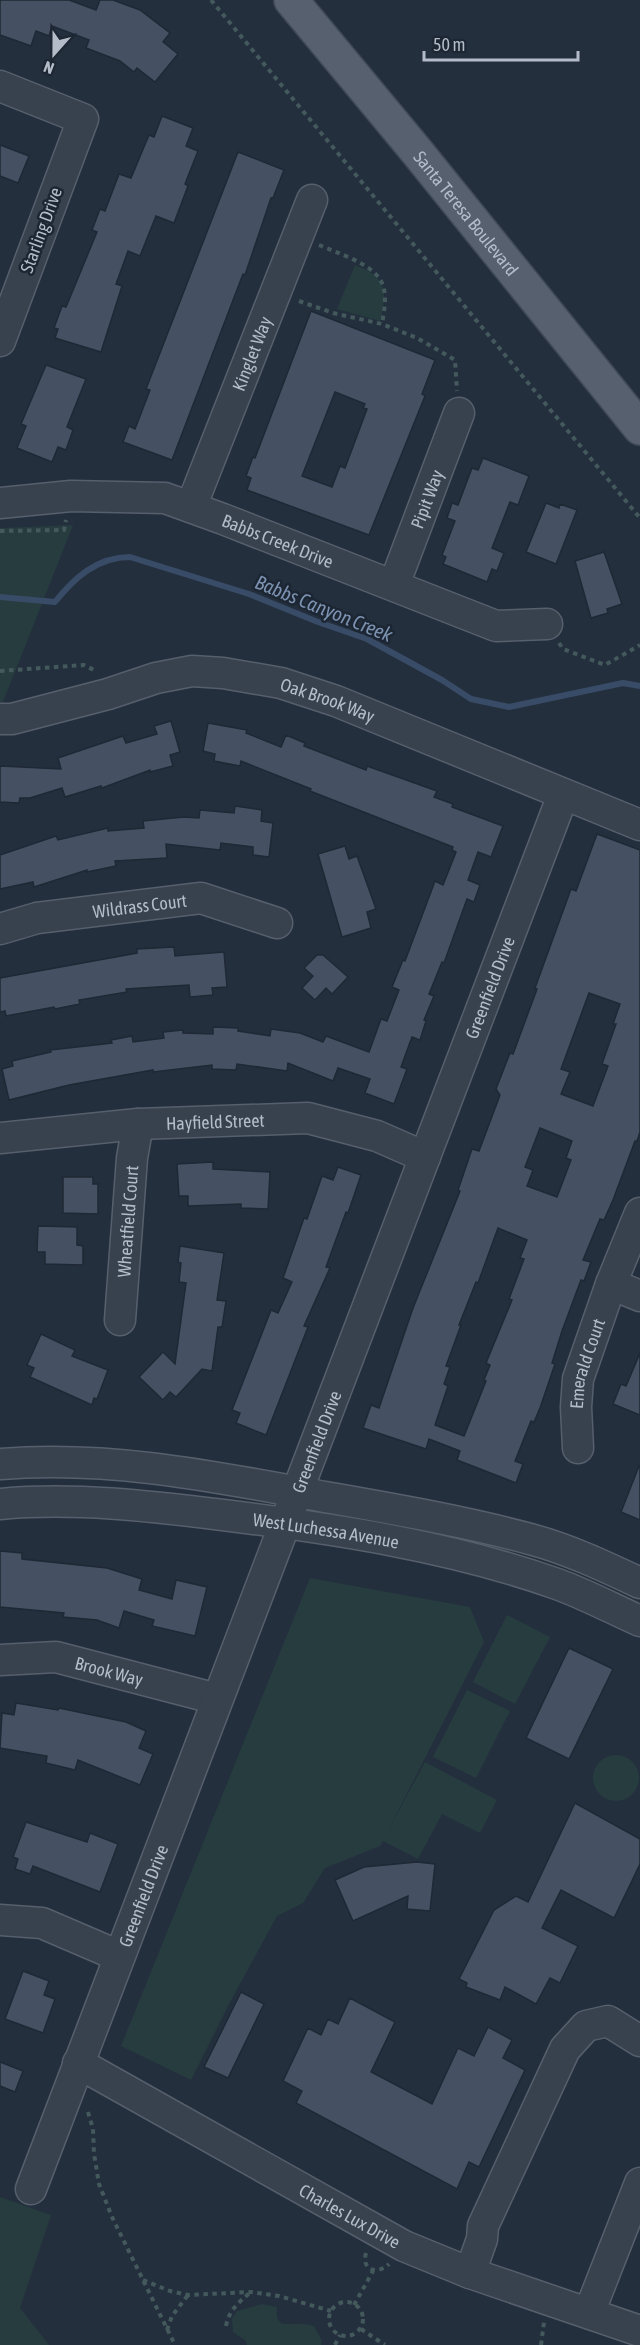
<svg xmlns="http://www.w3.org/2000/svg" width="640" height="2345" font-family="'Asap Condensed',sans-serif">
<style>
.green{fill:#263c3f}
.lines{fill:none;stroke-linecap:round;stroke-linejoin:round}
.stream{stroke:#394c67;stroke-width:6}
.building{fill:#455162;stroke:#1f2835;stroke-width:1.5;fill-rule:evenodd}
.minor-casing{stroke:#565f6c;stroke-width:33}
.major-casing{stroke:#414a57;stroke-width:36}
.path{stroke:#44595c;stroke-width:4;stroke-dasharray:4.5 4.5;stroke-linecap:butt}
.minor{stroke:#38414e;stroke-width:30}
.major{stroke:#56606e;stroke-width:33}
.labels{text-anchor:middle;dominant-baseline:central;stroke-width:5;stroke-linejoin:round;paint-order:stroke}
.street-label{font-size:18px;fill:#b4bcc9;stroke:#1d2633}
.water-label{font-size:20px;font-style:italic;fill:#7c92b1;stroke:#1d2633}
</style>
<rect width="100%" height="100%" fill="#242f3e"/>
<g class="green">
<path d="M355,265c31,12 33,26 25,56l-43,-12z"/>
<path d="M73,525l-70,177h-3v-174z"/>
<path d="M310,1578l160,29 14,35 -96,189 37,-69 72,38 -17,33 -38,-19 -24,45 -35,-18 -3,5 -55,22 -22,35 -26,13 -48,88 -38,76 -70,-34z"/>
<path d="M507,1615l43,22 -35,67 -42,-22z"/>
<path d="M467,1690l43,21 -34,67 -43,-21z"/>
<circle cx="616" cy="1778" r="23"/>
<path d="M0,2197l51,18 -31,93 29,37h-49z"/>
<path d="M262,2304l15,3c-2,20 7,17 21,17 5,-1 11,1 16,2l8,15 -1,4h-74l-2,-5 -12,-8 -1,-13 5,-8z"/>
</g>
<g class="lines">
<path class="stream" d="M0,597l55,5c19,-24 42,-45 75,-45l119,37 69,28 49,17 75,41 29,19 38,8 114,-24 17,3"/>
</g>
<g class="building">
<path d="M0,0h69l27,10 4,-10h13l27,10 30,23 -7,9 15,12 -23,28 -18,-14 -3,4 -14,-11 -34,-13 3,-8 -37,-14 -3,10 -13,-5 -5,15 -31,-11z"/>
<path d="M162,116l31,12 -7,18 12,5 -13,33 3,2 -14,37 -18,-7 -16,40 -12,-5 -12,33 6,2 -21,66 -46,-14 3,-9 -4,-1 8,-22 4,1 31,-75 -5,-2 8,-21 5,2 14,-37 12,4 18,-43 5,2z"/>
<path d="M0,145l29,11 -11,27 -18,-7z"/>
<path d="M238,152l46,18 -11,28h-2l-26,77 -2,-1 -71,186 -49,-18 6,-16 6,3 15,-39 -4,-1z"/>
<path d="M311,311l124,49 -13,34 3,2 -56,139 -122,-45 4,-12 -5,-2 7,-19 2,1zM335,392l30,12 -2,4 4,1 -22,59 -5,-2 -8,21 -30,-11z"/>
<path d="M46,365l40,14 -19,48 6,3 -7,20 -8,-3 -6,15 -35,-14 9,-22 -5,-2z"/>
<path d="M483,458l46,18 -11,29 -8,-3 -18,46 12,5 -7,18 -5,-2 -5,13 -44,-18 3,-7 -4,-2 13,-34 -8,-3 5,-15 6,2 14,-37 6,2z"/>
<path d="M546,503l13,5 1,-4 17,6 -21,54 -30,-12z"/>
<path d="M604,552l18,52 -15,5 1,4 -17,5 -16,-57z"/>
<path d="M171,721l9,31 -10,3 3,11 -23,6v-2l-48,18 -1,-2 -36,11 -3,-9 -32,10h-10l-1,5 -19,-1v-36l61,3 -3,-11 65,-22 3,7 31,-9 -3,-8z"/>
<path d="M208,723l39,7 -1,3 35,14 5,-12 19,8 -1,3 62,24 1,-4 70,25 -3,6 19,7 -1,3 51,19 -12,31 -13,-5 -10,28 12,5 -6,17 -7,-3 -23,64 -2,-1 -13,32 5,2 -10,24 2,1 -6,19 -8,-3 -11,30 6,2 -13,35 -29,-11 5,-14 -32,-11 -5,13 -45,-18 -1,8 -50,-7 -1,6 -24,-1v-4l-59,7v-2l-84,15 -60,15 -7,-31 11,-3 -1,-5 39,-9 -1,-2 62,-7 -1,-3 21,-4 1,6 31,-4 -1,-6 20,-2v3l30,1v-7l25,1v3l32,5 1,-7 29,4 23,9 3,-6 43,16 12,-33 6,2 12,-31 -7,-3 11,-27 2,1 30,-80 8,4 13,-33 -4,-2 1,-3 -143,-56 1,-2 -70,-28 -1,5 -26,-5 1,-7 -12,-3z"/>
<path d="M235,806l27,4 -1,11 12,2 -4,34 -16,-2v-8l-32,-4 -1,7 -54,-6 1,14 -52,3 1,5 -29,6v-2l-53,17 -1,-5 -33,7v-34l56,-19 2,4 50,-12v3l36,-3 -1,-7 41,-4 15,1 1,-8 34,3z"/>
<path d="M597,834l43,16v282l-3,9h-2l-22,59 -9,20 -4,-1 -17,41 8,2 -7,19 -3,-1 -19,51 -10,32 3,1 -15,44 -6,14 -3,-1 -16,40 8,3 -7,19 -59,-23 3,-9 -31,-12 -3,10 -63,-21 8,-23 8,3 34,-100 47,-117 -2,-1 14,-41 7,2 21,-56 -4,-6 14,-36 3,1 24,-65 -2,-1 36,-99 5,2zM589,993l31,11 -7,20h3l-14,40 6,2 -15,40 -32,-12 9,-22 -9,-3zM540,1128l32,13 -6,17 5,2 -14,37 -30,-11 6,-16 -8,-3zM498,1228l29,12 -7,18 4,1 -15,40 3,1 -26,63 4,2 -6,15 2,1 -22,55 -29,-11 13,-39 -4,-2 6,-17 -4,-1 15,-41h-2l17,-43 2,1z"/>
<path d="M345,846l4,13 8,-3 19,53 -9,3 4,16 -29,9 -24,-83z"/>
<path d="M174,947l1,9 49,-4 3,35 -15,1 1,7 -23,2 -1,-12 -63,4 1,3 -48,8 1,4 -25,5 -1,-2 -48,9 -1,-5 -5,1v-34l137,-25v-4z"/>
<path d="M317,955h6l25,22 -16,17 -6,-6 -11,12 -13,-12 11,-12 -9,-8z"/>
<path d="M213,1162v7l57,3 -2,37 -27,-1v-4l-53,2v-10h-9l-2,-32z"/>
<path d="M338,1167l23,8 -13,38 -2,-1 -20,55 4,1 -26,58 4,1 -42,108 -30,-12 4,-10 -8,-3 39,-100 7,3 14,-31 -9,-4 21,-60 3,1 15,-43 11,4z"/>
<path d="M63,1177h30v7h5v30l-35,-1z"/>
<path d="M38,1226l39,1v18l6,1v19l-38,-1v-12h-8z"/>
<path d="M180,1246l44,7 -7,47 9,1 -4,26h-4l-6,44 -10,-2 -26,28 -6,-5 -7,8 -24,-23 24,-25 12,12 11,-81 -7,-1 2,-19 -3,-1z"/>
<path d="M41,1334l34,16 -3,6 36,14 -11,29 -3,-1 -2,7 -62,-28 4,-9 -7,-3z"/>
<path d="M640,1353v62l-27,-11 8,-20 5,2z"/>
<path d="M639,1466h1v54l-19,-8z"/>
<path d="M0,1551l22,2v6l85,9 35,11 -3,11 33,9 4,-19 31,7 -12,49 -43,-10 2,-6 -30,-9 -5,17 -22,-8 -34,-3 1,-4 -64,-6z"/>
<path d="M569,1648l44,21 -44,90 -43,-21z"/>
<path d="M16,1703l42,7 1,-2 67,14 20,9 -7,17 14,6 -13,31 -62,-25 -3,10 -29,-7 1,-7 -47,-8 2,-35 12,2z"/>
<path d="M575,1803l65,36v25l-26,54 -53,-28 -19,38 36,18 -18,37 -10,-5 -14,26 -31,-17 -5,13 -34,-13 1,-4 -8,-4 35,-69 22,-14 12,6z"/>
<path d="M26,1822l61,20 3,-9 28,11 -18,48 -67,-26 -3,8 -15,-5 3,-10 -5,-2z"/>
<path d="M417,1862l18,2 -5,47 -23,-2 1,-13 -55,25 -18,-41 29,-13z"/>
<path d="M23,1971l26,10 -5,14 11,4 -12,34 -38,-14z"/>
<path d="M241,1992l23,12 -36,74 -24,-11z"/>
<path d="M350,1998l45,24 -24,50 61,32 26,-56 16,8 14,-29 24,13 -9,18 22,12 -46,97 -10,-5 -12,27 -161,-86 6,-12 -19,-10 25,-53 13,7 7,-16 10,5z"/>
<path d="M0,2062l23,9 -8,21 -15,-6z"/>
</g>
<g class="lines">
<g class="minor-casing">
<g id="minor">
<path d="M0,86l83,33 -83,222"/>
<path id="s1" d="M0,503l71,-7 94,2 58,21 273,107 51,-2"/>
<path id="s2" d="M191,507l121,-307"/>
<path id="s3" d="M394,585l65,-172"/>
<path id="s4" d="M0,719h12l96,-25 48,-16 36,-7 31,2 58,10 55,18 304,124"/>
<path id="s5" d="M0,929l37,-11 164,-20 76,25"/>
<path id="s6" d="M0,1138l138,-14 170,-6 69,18 48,21"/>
<path d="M611,1284l29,12"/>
<path id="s7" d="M120,1320l12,-162 6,-34"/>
<path id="s8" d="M578,1448l-2,-41 2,-28 33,-95 29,-71"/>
<path d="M0,1464c110,-9 217,13 325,33 68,12 138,24 205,42 38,10 74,27 110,44"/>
<path id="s9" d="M0,1504c73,-7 150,2 223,11 112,14 227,31 334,69 28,10 56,25 83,37"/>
<path id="s10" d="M0,1660l56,-3 161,42"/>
<path d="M0,1920l42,3 77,33"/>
<path id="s11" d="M78,2063l326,183 66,27 170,58"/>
<path id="s12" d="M31,2189l532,-1394"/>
<path d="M470,2273l12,-34 1,-13 82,-177 21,-23 22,-5 32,20"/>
<path d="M589,2313l51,-130"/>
</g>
</g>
<g class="major-casing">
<g id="major">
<path id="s13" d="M291,0l127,153 222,275"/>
</g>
</g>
<g class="path">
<path d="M211,0l429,518"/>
<path d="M319,245c18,8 52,18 62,36 7,13 3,30 1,43"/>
<path d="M299,301l34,12 49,11 35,14 38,22 2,31"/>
<path d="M0,531l64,-1 2,-10"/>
<path d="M559,643l4,6 42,16 35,-20"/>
<path d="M0,671l84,-6 12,6"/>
<path d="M88,2112l5,17 1,25 5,30 13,33 63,128"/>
<path d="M366,2253c-5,18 12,22 23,11"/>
<path d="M143,2280l27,11 18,4 63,-3 28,4 52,15"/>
<circle cx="346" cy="2319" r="17"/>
<path d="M354,2305l19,-34"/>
<path d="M226,2326c3,-16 13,-24 25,-34"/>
<path d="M361,2329l24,16"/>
<path d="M167,2330l5,-14 16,-21"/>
<path d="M335,2345l5,-10"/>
<path d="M541,2345l3,-23"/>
</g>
<use href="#minor" class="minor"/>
<use href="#major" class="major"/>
</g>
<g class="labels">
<g class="street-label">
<text stroke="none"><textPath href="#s13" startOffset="276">Santa Teresa Boulevard</textPath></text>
<text transform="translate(41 230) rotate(-70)">Starling Drive</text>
<text stroke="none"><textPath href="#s2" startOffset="165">Kinglet Way</textPath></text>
<text stroke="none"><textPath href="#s3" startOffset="92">Pipit Way</textPath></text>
<text stroke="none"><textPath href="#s1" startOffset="286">Babbs Creek Drive</textPath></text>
<text stroke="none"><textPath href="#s4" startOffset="338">Oak Brook Way</textPath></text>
<text stroke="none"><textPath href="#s5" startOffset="142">Wildrass Court</textPath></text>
<text stroke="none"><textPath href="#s12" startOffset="1286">Greenfield Drive</textPath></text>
<text stroke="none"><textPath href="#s6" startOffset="216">Hayfield Street</textPath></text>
<text stroke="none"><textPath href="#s7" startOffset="99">Wheatfield Court</textPath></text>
<text stroke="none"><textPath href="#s8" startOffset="86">Emerald Court</textPath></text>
<text stroke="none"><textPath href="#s12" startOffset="800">Greenfield Drive</textPath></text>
<text stroke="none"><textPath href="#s9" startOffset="328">West Luchessa Avenue</textPath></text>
<text stroke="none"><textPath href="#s10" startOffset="111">Brook Way</textPath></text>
<text stroke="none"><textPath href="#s12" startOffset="314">Greenfield Drive</textPath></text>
<text stroke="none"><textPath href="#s11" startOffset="312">Charles Lux Drive</textPath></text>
</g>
<g class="water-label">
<text transform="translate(324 608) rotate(22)">Babbs Canyon Creek</text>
</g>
</g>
<g transform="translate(54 54) rotate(201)" stroke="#1d2633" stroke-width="4.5" paint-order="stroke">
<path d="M0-4.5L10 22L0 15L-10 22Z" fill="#b4bcc9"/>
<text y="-9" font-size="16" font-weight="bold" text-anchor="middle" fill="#b4bcc9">N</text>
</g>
<path d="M424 51v9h154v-9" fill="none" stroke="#b4bcc9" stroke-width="3"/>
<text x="433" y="51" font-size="18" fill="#b4bcc9" stroke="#1d2633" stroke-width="4.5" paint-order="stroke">50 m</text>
</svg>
